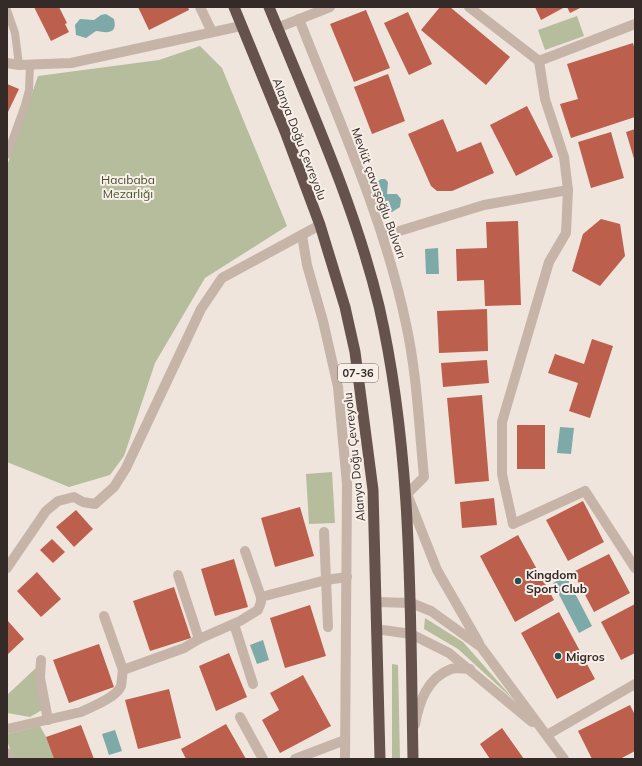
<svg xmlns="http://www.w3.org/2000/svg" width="642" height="766" font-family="Mulish,sans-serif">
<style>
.green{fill:#b5bd9d}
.water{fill:#7daaa8}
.building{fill:#bc5f4d}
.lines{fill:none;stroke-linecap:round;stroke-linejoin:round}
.service{stroke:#c7b4a9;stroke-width:8}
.minor{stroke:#c7b4a9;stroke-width:10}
.tertiary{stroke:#c7b4a9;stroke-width:10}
.trunk{stroke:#65524d;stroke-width:11}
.poi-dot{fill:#215251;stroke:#f8efe8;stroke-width:1.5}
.labels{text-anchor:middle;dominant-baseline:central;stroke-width:4;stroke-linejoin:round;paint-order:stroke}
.shield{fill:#f8efe8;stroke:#6f6662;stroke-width:1}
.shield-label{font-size:11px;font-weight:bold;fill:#342b28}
.street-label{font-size:12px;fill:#342b28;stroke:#f8efe8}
.park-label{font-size:12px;fill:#47512e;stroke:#f8efe8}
.poi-label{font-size:12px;font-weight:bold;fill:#342b28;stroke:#f8efe8;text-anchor:start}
</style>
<rect width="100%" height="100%" fill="#f0e5dc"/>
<g class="green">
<path d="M577,16l7,20 -39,14 -7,-20z"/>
<path d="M200,46l22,22 65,158 -82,52 -50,85 -31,93 -14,19 -41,12 -62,-25v-296l31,-90 121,-16z"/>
<path d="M332,472l3,51 -26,1 -3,-50z"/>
<path d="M425,618l38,24 52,59 -57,-52 -34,-20z"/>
<path d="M392,664l6,1 2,94h-8z"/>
<path d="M38,666l4,44 -12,7 -23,-4v-18z"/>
<path d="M40,726l6,11 8,22h-40l-7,-18v-7z"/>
</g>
<g class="water">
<path d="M106,14l8,5c4,17 -9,13 -18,12l-10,7 -10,-3 -1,-10 5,-6 14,1 7,-5z"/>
<path d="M381,179h4l3,3 -1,12h10l4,5 -1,8 -8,5 -8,-3 -8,-23 1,-4z"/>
<path d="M438,248l1,26h-13l-1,-25z"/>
<path d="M560,427l14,1 -3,26 -14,-1z"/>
<path d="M566,576l26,50 -13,7 -26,-50z"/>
<path d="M263,640l6,20 -12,4 -7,-19z"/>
<path d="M115,730l7,21 -13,4 -7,-21z"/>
</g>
<g class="building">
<path d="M34,7h25l8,16 -2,1 4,8 -18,9z"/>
<path d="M138,7h50l1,3 -40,20z"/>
<path d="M440,7h10l60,50 -24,28 -65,-55z"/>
<path d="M535,7h30l-24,13z"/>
<path d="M567,7h15l-12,6z"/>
<path d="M366,10l24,58 -36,14 -24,-58z"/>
<path d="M408,12l24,52 -23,11 -25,-52z"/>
<path d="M633,43l2,7v67l-64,21 -11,-34 18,-5 -11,-35z"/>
<path d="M388,74l17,47 -33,13 -18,-47z"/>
<path d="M7,84l12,5 -12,25z"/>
<path d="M527,106l26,51 -37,19 -26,-51z"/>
<path d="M443,119l14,33 24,-10 13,31 -42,18h-15l-6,-5 -23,-52z"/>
<path d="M635,129v33l-9,-30z"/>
<path d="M611,132l13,46 -33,10 -13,-46z"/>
<path d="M601,219l19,5 5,32 -25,30 -28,-15 11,-37z"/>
<path d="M518,221l3,84 -36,1 -1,-26 -27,1 -1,-32 31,-1 -1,-26z"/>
<path d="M487,309l1,42 -49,2 -2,-42z"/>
<path d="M592,339l21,7 -23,72 -21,-7 9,-28 -30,-10 7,-19 29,10z"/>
<path d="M487,360l2,23 -46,4 -2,-24z"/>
<path d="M482,395l7,86 -34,3 -8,-86z"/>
<rect x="517" y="425" width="28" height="44"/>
<path d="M494,498l3,27 -35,3 -2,-26z"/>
<path d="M583,501l21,41 -36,19 -22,-41z"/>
<path d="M300,507l14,49 -39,11 -14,-49z"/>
<path d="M76,510l17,19 -19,18 -18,-20z"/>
<path d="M518,535l36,65 -39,22 -35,-66z"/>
<path d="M52,539l13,13 -12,11 -13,-13z"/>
<path d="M609,554l21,39 -36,19 -21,-40z"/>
<path d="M234,559l14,48 -33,9 -14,-47z"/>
<path d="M37,572l24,27 -20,18 -24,-26z"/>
<path d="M174,587l17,51 -41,13 -17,-50z"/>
<path d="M635,604v49l-14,7 -20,-38z"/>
<path d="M310,605l16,51 -41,12 -15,-50z"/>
<path d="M559,612l36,67 -38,20 -36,-66z"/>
<path d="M7,620l17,19 -17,16z"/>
<path d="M99,644l15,43 -45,16 -16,-43z"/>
<path d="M229,653l18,44 -31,14 -17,-45z"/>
<path d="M303,675l28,51 -51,27 -18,-33 17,-10 -9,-17z"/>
<path d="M169,689l12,49 -43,11 -13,-49z"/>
<path d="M630,705l5,10v36l-15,8h-28l-14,-28z"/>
<path d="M226,724l20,35h-60l-5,-10z"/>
<path d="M81,725l13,34h-40l-8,-22z"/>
<path d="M502,728l22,31h-34l-10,-15z"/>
</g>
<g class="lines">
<g class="service">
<path d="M7,10l8,23 4,32"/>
<path d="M7,155l18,-50 4,-15 1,-25"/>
</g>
<g class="minor">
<path d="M469,7l70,54 96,-37"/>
<path d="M299,19c39,100 85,200 107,305 11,50 13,103 18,153l-17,17"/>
<path d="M277,28l53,-21"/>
<path d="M539,61l6,38 19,58 4,33 -2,43 -17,29 -47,160v52l11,50 72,-33 50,77"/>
<path d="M7,63l12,2 52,-2 170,-37"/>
<path d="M302,235l5,30 16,56 15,66 9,97 -2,275"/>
<path d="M383,236l101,-31 84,-15"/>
<path d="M324,532l4,95"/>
<path d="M245,551l16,46"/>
<path d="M7,568l39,-57 12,-10 16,-4 9,5 12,2 19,-17 12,-19 75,-159 21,-31 98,-53"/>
<path d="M178,575l21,64"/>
<path d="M104,616l19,54"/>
<path d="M234,624l19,60"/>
<path d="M41,660l-1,18 8,42"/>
<path d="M240,717l23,42"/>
<path d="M7,729l74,-17c11,-5 36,-15 40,-26 1,-5 1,-11 2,-16l61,-22 15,-9 41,-18 18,-11 3,-8v-5l65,-17 21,-3"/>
<path d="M547,735l88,-51"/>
<path d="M7,753l2,6"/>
<path d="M295,759l50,-19"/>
</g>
<g class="tertiary">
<path d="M200,7l12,25"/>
<path d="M407,494l30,76 42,73"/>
<path d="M376,602l35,1 20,8 50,36 83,112"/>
<path d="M376,629l35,5 38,19 83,69"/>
<path d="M415,725c4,-23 12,-47 36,-56 5,-2 13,0 19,0"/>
</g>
<g class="trunk">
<path d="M234,7l52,127 34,91 25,82 10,45 18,138 7,269"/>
<path d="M269,7c40,98 85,196 110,299 34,149 31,301 34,453"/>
</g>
</g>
<g class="poi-dot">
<circle cx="518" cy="581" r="4"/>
<circle cx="558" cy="656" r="4"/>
</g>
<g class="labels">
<rect class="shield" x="338" y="364" width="40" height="18" rx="3"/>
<g class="shield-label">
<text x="358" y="373">07-36</text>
</g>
<g class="street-label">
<text transform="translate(300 139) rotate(69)">Alanya Doğu Çevreyolu</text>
<text transform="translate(379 193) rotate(70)">Mevlüt çavuşoğlu Bulvarı</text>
<text transform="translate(354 457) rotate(-96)">Alanya Doğu Çevreyolu</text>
</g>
<g class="park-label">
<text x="128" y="179">Hacıbaba<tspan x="128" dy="14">Mezarlığı</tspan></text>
</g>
<g class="poi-label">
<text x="526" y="574">Kingdom<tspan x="526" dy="14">Sport Club</tspan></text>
<text x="566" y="656">Migros</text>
</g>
</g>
<rect width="642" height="766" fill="none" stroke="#342b28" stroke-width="16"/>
</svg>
